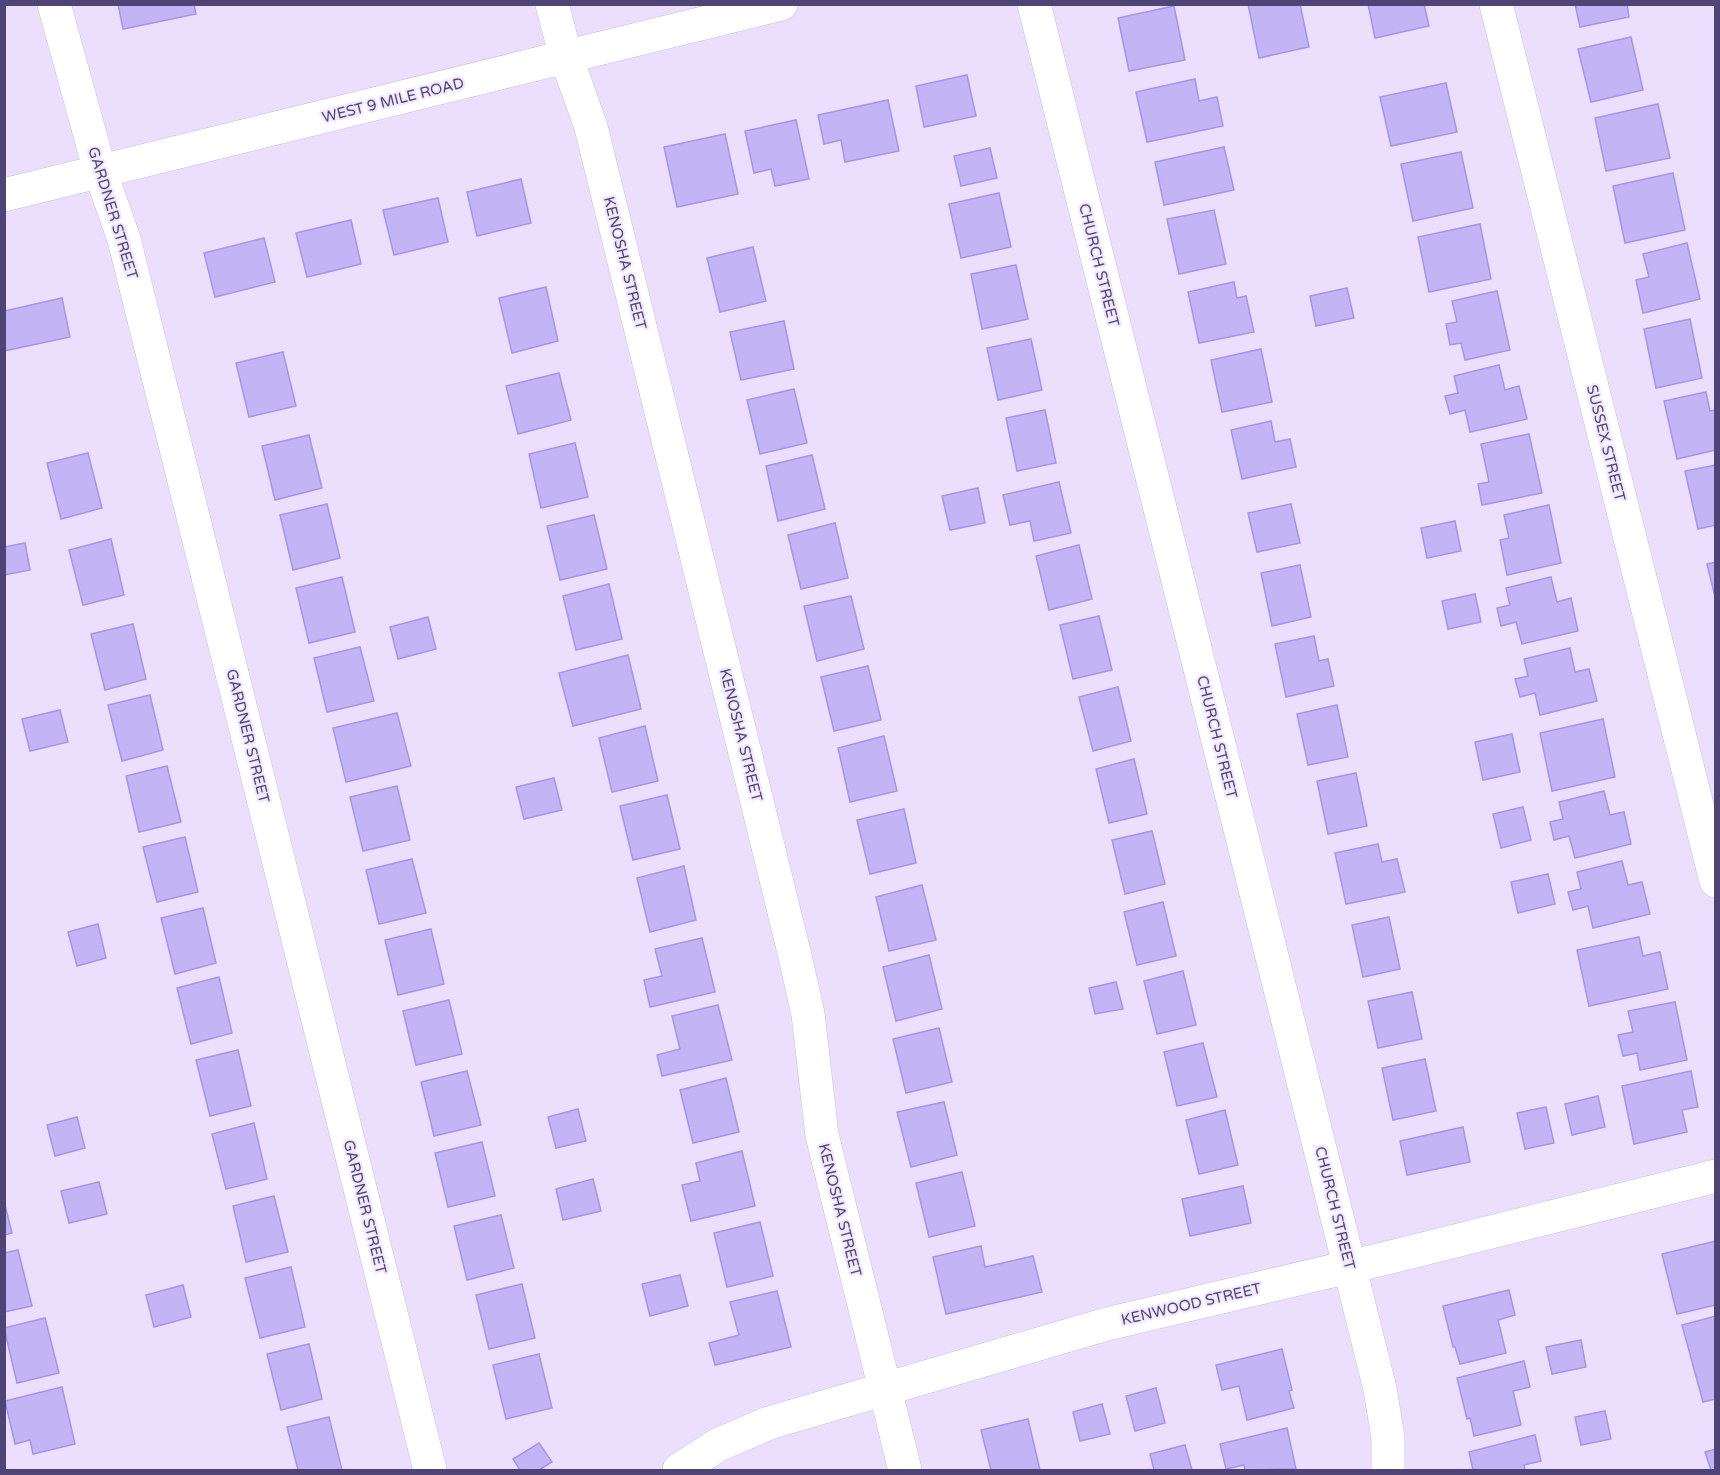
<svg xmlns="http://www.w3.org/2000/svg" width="1720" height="1475" font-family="'Varela Round',sans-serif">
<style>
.building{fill:#c3b5f5;stroke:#a594e9;stroke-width:1.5}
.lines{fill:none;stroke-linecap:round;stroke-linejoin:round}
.minor-casing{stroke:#c8bee4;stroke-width:34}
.secondary-casing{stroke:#c8baea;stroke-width:34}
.minor{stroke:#fff;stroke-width:33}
.secondary{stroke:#fff;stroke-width:33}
.labels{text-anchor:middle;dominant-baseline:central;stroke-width:4.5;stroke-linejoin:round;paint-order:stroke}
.street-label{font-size:15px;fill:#4e4576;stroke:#f1e7ff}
</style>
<rect width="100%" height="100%" fill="#ecdffe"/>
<g class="building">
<path d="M118,4h76l2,10 -73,15z"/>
<path d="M1248,4h52l9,43 -50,11z"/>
<path d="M1368,4h56l5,22 -54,12z"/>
<path d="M1575,4h52l2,13 -49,10z"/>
<path d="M1174,6l11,54 -56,11 -11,-53z"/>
<path d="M1631,37l12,53 -52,12 -13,-53z"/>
<path d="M967,75l9,41 -52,11 -8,-41z"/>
<path d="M1195,79l4,22 18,-4 6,29 -76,16 -11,-50z"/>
<path d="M1446,83l11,49 -66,14 -11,-49z"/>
<path d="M888,100l11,51 -54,11 -4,-22 -17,4 -6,-29z"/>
<path d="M1658,104l12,54 -64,13 -11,-53z"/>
<path d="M796,120l13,59 -34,7 -4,-17 -17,4 -9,-42z"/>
<path d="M725,134l13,60 -61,13 -13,-60z"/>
<path d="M1224,147l10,43 -70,15 -9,-43z"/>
<path d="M990,148l7,30 -36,8 -7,-30z"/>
<path d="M1461,152l12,56 -60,13 -12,-57z"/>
<path d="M1673,173l12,57 -60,13 -12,-57z"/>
<path d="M521,179l10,44 -54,13 -10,-44z"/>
<path d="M999,193l12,54 -50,11 -12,-54z"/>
<path d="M438,198l10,44 -54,13 -11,-45z"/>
<path d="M1214,210l12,54 -47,10 -12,-55z"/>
<path d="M351,220l10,44 -54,13 -11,-44z"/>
<path d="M1480,224l11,55 -62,13 -11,-55z"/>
<path d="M264,238l11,44 -60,15 -11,-44z"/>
<path d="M1687,243l13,56 -57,14 -7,-33 13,-3 -6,-23z"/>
<path d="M753,247l13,54 -46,11 -13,-54z"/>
<path d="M1016,265l12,54 -46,10 -11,-55z"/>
<path d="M1234,282l3,16 9,-2 8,36 -55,11 -11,-51z"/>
<path d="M546,287l12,54 -46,12 -13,-55z"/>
<path d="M1347,288l7,30 -38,8 -6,-30z"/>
<path d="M1497,291l13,59 -45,10 -4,-17 -11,2 -4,-21 11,-2 -5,-21z"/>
<path d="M62,298l8,39 -66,14v-40z"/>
<path d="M1690,319l12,59 -46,10 -12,-59z"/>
<path d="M784,321l10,48 -53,11 -11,-48z"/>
<path d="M1031,339l11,51 -44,10 -11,-52z"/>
<path d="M1261,349l11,53 -50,10 -11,-52z"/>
<path d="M283,352l13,54 -47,11 -13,-54z"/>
<path d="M1499,365l6,25 14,-4 8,33 -57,13 -5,-22 -15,4 -5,-18 13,-3 -4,-17z"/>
<path d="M559,373l12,47 -53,14 -12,-48z"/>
<path d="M794,389l13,54 -47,11 -13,-54z"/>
<path d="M1706,392l4,19 6,-1v40l-39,9 -13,-58z"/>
<path d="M1045,410l11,53 -39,8 -11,-53z"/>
<path d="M1271,421l4,21 15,-3 6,28 -54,12 -11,-49z"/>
<path d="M1529,434l13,59 -60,12 -4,-21 11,-2 -8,-38z"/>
<path d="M309,435l13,53 -47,12 -13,-54z"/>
<path d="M575,443l13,54 -47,11 -12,-54z"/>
<path d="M88,453l14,55 -41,11 -14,-56z"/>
<path d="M812,455l13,54 -47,12 -12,-55z"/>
<path d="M1716,465v60l-18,4 -13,-58z"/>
<path d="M1059,482l12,51 -37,8 -4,-20 -20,4 -7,-30z"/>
<path d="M978,488l7,35 -35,7 -8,-34z"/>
<path d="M327,504l13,54 -47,12 -13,-55z"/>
<path d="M1291,504l9,39 -43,9 -9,-39z"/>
<path d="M1549,505l12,58 -54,12 -7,-35 9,-2 -5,-23z"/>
<path d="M594,515l13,54 -47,11 -13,-54z"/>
<path d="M1455,521l6,30 -34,7 -6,-30z"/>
<path d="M835,523l13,55 -47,11 -13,-54z"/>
<path d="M111,539l13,56 -41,10 -14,-55z"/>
<path d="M25,543l5,27 -26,5v-28z"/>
<path d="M1079,545l13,54 -43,11 -13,-54z"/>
<path d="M1716,562v35h-1l-8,-33z"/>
<path d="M1300,565l11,52 -39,9 -11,-53z"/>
<path d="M342,577l13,55 -46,11 -13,-55z"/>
<path d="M1551,577l6,25 14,-4 7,33 -56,13 -6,-22 -15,4 -4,-18 13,-3 -4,-17z"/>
<path d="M609,584l13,55 -46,11 -13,-54z"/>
<path d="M1475,594l6,28 -33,7 -6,-28z"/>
<path d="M851,596l13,53 -47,12 -13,-55z"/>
<path d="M1099,616l13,54 -39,9 -13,-54z"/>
<path d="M428,617l8,32 -38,10 -8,-32z"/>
<path d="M133,624l13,55 -41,11 -14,-56z"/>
<path d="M1314,636l5,25 9,-2 6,27 -48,11 -11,-53z"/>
<path d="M360,647l14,54 -47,11 -13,-54z"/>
<path d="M1570,648l5,24 14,-3 8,32 -57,14 -5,-22 -15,4 -5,-18 13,-3 -4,-17z"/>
<path d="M628,655l13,54 -68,17 -14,-53z"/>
<path d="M868,666l13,54 -47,11 -13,-54z"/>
<path d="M1118,687l13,54 -38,10 -14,-54z"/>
<path d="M150,695l13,55 -41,11 -14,-56z"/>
<path d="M1337,705l11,52 -40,8 -11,-51z"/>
<path d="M60,710l8,32 -38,9 -8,-32z"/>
<path d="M397,713l14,53 -65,16 -13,-54z"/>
<path d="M1603,719l12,58 -63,14 -12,-58z"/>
<path d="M645,726l13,55 -46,11 -13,-54z"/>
<path d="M1512,734l8,38 -37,8 -8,-38z"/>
<path d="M884,736l13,55 -47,11 -12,-54z"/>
<path d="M1134,759l13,55 -38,9 -13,-54z"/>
<path d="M167,766l14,56 -42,10 -13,-56z"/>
<path d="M1356,773l11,53 -39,8 -11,-53z"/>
<path d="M554,778l8,32 -38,9 -8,-32z"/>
<path d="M397,786l13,54 -47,11 -13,-54z"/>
<path d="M1604,791l6,24 14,-3 7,32 -56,14 -6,-22 -15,4 -4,-18 13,-3 -4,-17z"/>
<path d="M667,795l13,54 -47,11 -13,-54z"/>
<path d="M1523,807l8,33 -30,8 -8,-34z"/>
<path d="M904,809l12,54 -46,11 -13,-54z"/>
<path d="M1152,831l13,53 -40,10 -13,-54z"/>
<path d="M185,837l13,55 -41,10 -14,-55z"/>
<path d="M1378,844l4,18 15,-3 8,33 -59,12 -11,-51z"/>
<path d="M412,859l14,54 -47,11 -13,-54z"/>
<path d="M1622,861l6,24 14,-3 8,32 -57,14 -5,-22 -15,4 -5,-18 13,-3 -4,-17z"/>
<path d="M684,866l12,54 -46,12 -13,-54z"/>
<path d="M1548,874l7,30 -37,9 -7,-31z"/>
<path d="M922,885l14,55 -47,11 -13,-54z"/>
<path d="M1163,902l13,54 -39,9 -13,-53z"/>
<path d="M203,908l13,55 -41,11 -14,-56z"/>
<path d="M1389,917l11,52 -37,8 -11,-52z"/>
<path d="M98,924l8,34 -29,8 -9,-34z"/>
<path d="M431,929l13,55 -46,11 -13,-55z"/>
<path d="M1639,937l4,19 17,-4 8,37 -79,17 -12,-56z"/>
<path d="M702,938l13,54 -65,15 -6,-27 18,-4 -7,-27z"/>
<path d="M929,955l13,54 -46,12 -13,-54z"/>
<path d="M1183,971l13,54 -39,9 -13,-53z"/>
<path d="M219,977l13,56 -41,11 -14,-56z"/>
<path d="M1116,982l7,27 -28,5 -6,-26z"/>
<path d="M1412,992l10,47 -44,9 -10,-47z"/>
<path d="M449,1000l13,54 -46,11 -13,-54z"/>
<path d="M1675,1002l12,58 -47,10 -3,-17 -14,3 -5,-21 15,-3 -5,-21z"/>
<path d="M718,1005l14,55 -70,16 -5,-21 23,-6 -8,-33z"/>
<path d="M939,1028l13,54 -46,11 -13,-54z"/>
<path d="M1203,1043l14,54 -40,9 -13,-54z"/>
<path d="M238,1050l13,56 -41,10 -14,-56z"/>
<path d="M1425,1059l11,52 -43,9 -11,-52z"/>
<path d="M467,1071l14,54 -47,11 -13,-54z"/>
<path d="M1691,1071l7,36 -16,3 5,22 -53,12 -12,-58z"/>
<path d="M726,1078l13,54 -46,11 -13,-53z"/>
<path d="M1598,1096l7,31 -33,8 -7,-31z"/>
<path d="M944,1102l13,53 -46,12 -14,-55z"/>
<path d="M1546,1107l8,36 -29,6 -8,-36z"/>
<path d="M578,1109l8,32 -30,7 -8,-31z"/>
<path d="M1225,1110l13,55 -39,9 -13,-54z"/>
<path d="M77,1117l8,31 -30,8 -8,-31z"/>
<path d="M254,1123l13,56 -41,10 -14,-55z"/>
<path d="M1463,1127l7,35 -63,13 -7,-34z"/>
<path d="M482,1142l13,54 -47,11 -13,-54z"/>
<path d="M742,1151l13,55 -64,15 -9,-36 18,-4 -4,-18z"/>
<path d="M962,1172l13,54 -46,11 -13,-54z"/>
<path d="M593,1179l8,32 -38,9 -7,-31z"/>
<path d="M99,1182l8,32 -38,9 -8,-32z"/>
<path d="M1243,1186l8,37 -61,13 -8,-37z"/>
<path d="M274,1196l14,56 -42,10 -13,-56z"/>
<path d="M4,1201l8,32 -8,2z"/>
<path d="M501,1215l13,53 -47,12 -13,-54z"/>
<path d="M760,1222l13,54 -46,11 -13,-54z"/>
<path d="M1716,1241v64l-39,9 -15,-60z"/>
<path d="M981,1246l4,21 48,-11 9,36 -96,22 -13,-57z"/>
<path d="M18,1250l14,56 -28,6v-59z"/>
<path d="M291,1267l14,60 -45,11 -15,-60z"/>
<path d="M680,1275l8,31 -38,10 -8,-32z"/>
<path d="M522,1284l13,54 -46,11 -13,-54z"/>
<path d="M183,1285l8,32 -37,10 -8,-32z"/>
<path d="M1509,1290l6,25 -17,5 8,33 -46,11 -5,-17h-2l-10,-41z"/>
<path d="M777,1291l14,56 -76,18 -6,-22 30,-8 -9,-33z"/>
<path d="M1716,1316v83l-13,3 -21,-77z"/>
<path d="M45,1318l14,55 -42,10 -13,-55z"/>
<path d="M1581,1340l5,27 -34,7 -6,-27z"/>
<path d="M309,1344l13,55 -41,11 -14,-56z"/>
<path d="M1282,1349l10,41 -3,1 5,17 -47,12 -8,-34 -17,4 -6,-25z"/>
<path d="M539,1354l13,54 -46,11 -13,-54z"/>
<path d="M1524,1361l6,26 -17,4 8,34 -47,11 -4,-18 -3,1 -10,-41z"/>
<path d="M62,1387l13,57 -42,10 -3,-14 -15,4 -10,-43z"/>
<path d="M1156,1388l9,35 -30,8 -9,-35z"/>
<path d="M1102,1404l8,30 -30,7 -7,-29z"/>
<path d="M1605,1411l6,28 -30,6 -6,-28z"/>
<path d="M329,1417l13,53h-44l-11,-43z"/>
<path d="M1028,1419l12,51h-49l-10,-40z"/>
<path d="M1287,1428l9,41 -51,1 -1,-5 -18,4 -6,-25z"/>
<path d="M1535,1435l6,26 -17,4 1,5h-52l-4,-18z"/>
<path d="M539,1443l13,19 -13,8h-19l-7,-11z"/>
<path d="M1185,1445l7,25h-38l-4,-16z"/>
<path d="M1716,1449v21h-5l-6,-18z"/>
</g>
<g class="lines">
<g class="minor-casing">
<g id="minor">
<path d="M54,4l46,167 24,68 306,1231"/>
<path d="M552,4l14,53 25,70 203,825 14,62 14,121 83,335"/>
<path d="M1034,4l346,1385 8,49v32"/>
<path d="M1496,4l220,877"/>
<path d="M679,1470l39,-25 51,-22 338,-99 280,-66 329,-82"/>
</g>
</g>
<g class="secondary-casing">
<path id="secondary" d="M4,195l777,-191"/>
</g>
<use href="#minor" class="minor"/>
<use href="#secondary" class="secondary"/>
</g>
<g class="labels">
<g class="street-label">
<text transform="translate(393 100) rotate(-14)">WEST 9 MILE ROAD</text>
<text transform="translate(113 213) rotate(73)">GARDNER STREET</text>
<text transform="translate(625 263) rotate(76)">KENOSHA STREET</text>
<text transform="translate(1099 265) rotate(76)">CHURCH STREET</text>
<text transform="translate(1606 443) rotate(76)">SUSSEX STREET</text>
<text transform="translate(741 735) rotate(76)">KENOSHA STREET</text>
<text transform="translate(248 736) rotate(76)">GARDNER STREET</text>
<text transform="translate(1217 737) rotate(76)">CHURCH STREET</text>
<text transform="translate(365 1207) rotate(76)">GARDNER STREET</text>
<text transform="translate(1335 1208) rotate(76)">CHURCH STREET</text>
<text transform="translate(840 1210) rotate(76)">KENOSHA STREET</text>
<text transform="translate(1191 1304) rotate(-13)">KENWOOD STREET</text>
</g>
</g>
<rect width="1720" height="1475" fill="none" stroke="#4e4576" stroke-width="12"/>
</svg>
